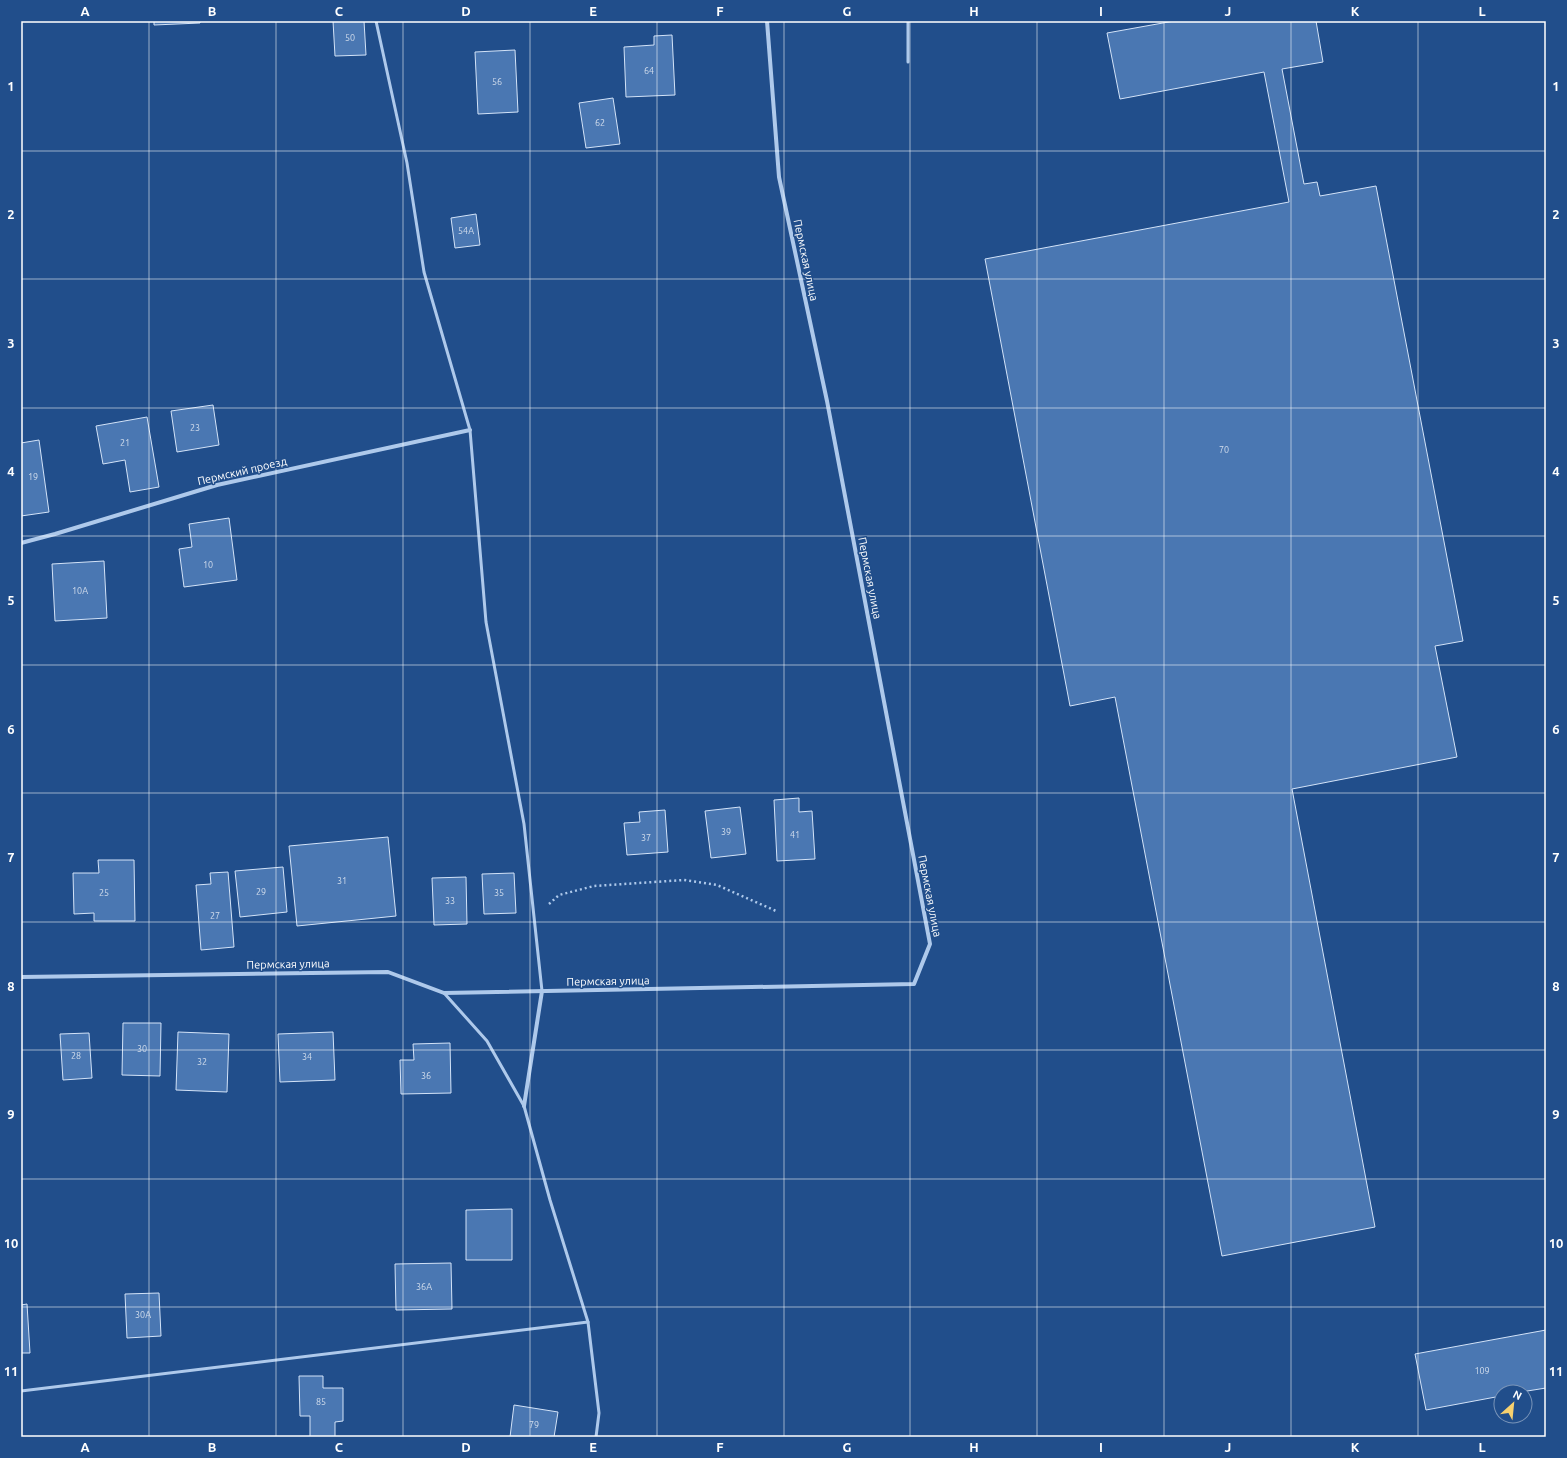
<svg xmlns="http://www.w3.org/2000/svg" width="1567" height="1458" font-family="Ubuntu,sans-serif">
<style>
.building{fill:#4a77b2;stroke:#d3e3f8}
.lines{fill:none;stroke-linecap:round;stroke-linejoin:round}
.path{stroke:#aec9eb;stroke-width:2.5;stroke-dasharray:2 3;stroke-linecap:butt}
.lane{stroke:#aec9eb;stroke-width:3}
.street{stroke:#aec9eb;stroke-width:4}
.grid{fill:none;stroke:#fff;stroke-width:1;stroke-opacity:0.55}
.labels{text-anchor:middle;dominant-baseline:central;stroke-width:3;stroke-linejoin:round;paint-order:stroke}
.number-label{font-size:9px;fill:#d2ddec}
.street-label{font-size:11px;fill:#fff;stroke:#214e8b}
.neatline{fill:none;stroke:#fff;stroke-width:1.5}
.grid-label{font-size:13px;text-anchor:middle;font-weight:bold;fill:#fff}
</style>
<rect width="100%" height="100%" fill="#214e8b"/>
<g class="building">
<path d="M154,21h46v2l-46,2z"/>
<path d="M333,21h31l2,34 -31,1z"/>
<path d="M1174,21h142l7,41 -41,7 22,115 13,-2 3,14 56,-10 87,455 -28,5 22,111 -165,32 83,438 -153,29 -107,-559 -45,9 -85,-447 304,-57 -25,-130 -144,27 -13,-66z"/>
<path d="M672,35l3,60 -49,2 -2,-50 30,-2v-9z"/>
<path d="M515,50l3,62 -40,2 -3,-62z"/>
<path d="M613,98l7,46 -34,4 -7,-45z"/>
<path d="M476,214l4,31 -25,3 -4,-30z"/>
<path d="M213,405l6,40 -42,7 -6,-41z"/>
<path d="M147,417l12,70 -29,5 -5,-32 -22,4 -7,-38z"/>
<path d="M39,440l10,72 -28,4v-73z"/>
<path d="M229,518l8,62 -53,7 -5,-38 13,-2 -3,-23z"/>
<path d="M104,561l3,57 -52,3 -3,-57z"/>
<path d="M799,798v14l13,-1 3,48 -38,2 -3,-61z"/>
<path d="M740,807l6,47 -35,4 -6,-47z"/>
<path d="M665,810l3,42 -41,3 -3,-32 16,-1 -1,-10z"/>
<path d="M388,837l8,79 -99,10 -8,-80z"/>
<path d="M98,860h36l1,61h-41v-8l-20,1 -1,-41h26z"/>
<path d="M283,867l4,45 -47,5 -5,-46z"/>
<path d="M228,872l6,75 -33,3 -5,-65 15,-1 -1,-11z"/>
<path d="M514,873l2,40 -32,1 -2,-40z"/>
<path d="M466,877l1,47 -33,1 -2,-47z"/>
<path d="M123,1023h38l-1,53 -38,-1z"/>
<path d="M178,1032l51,2 -2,58 -51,-2z"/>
<path d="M333,1032l2,48 -55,2 -2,-48z"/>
<path d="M89,1033l3,45 -29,2 -3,-46z"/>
<path d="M450,1043l1,50 -50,1 -1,-34h14l-1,-16z"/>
<path d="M512,1209v51h-46v-50z"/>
<path d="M451,1263l1,46 -56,1 -1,-46z"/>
<path d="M159,1293l2,43 -34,2 -2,-44z"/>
<path d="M27,1304l3,49h-9v-48z"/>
<path d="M1546,1330v58l-25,4h-20v4l-75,14 -11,-56z"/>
<path d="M299,1376h24v12h20v33l-8,1v15h-25v-21h-10z"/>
<path d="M514,1405l44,7 -4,25h-44z"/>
</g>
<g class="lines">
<path class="path" d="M549,904l10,-9 35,-9 90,-6 33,5 59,26"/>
<g class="lane">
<path d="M376,21l31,142 17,109 46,158 16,192 38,202 18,167"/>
<path d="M908,21v41"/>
<path d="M444,993l43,48 37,65 26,94 38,122 11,91 -3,24"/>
<path d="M21,1391l567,-69"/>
</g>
<g class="street">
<path d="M21,543l34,-9 162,-49 253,-55"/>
<path d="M21,977l367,-5 56,21 470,-9 16,-40 -103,-543 -48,-224 -12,-156"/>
<path d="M524,1106l18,-115"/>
</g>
</g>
<path class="grid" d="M149,21v1416M276,21v1416M403,21v1416M530,21v1416M657,21v1416M784,21v1416M910,21v1416M1037,21v1416M1164,21v1416M1291,21v1416M1418,21v1416M21,151h1525M21,279h1525M21,408h1525M21,536h1525M21,665h1525M21,793h1525M21,922h1525M21,1050h1525M21,1179h1525M21,1307h1525"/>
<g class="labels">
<g class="number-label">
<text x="350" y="38">50</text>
<text x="649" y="71">64</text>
<text x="497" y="82">56</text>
<text x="600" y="123">62</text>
<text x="466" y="231">54А</text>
<text x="195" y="428">23</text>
<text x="125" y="443">21</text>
<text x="1224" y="450">70</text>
<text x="33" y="477">19</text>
<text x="208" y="565">10</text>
<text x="80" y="591">10А</text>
<text x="726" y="832">39</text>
<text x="795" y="835">41</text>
<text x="646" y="838">37</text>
<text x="342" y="881">31</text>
<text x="261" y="892">29</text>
<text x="104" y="893">25</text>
<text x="499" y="893">35</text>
<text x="450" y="901">33</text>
<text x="215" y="916">27</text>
<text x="142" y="1049">30</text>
<text x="76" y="1056">28</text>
<text x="307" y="1057">34</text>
<text x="202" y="1062">32</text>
<text x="426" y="1076">36</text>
<text x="424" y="1287">36А</text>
<text x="143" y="1315">30А</text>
<text x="1482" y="1371">109</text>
<text x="321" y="1402">85</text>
<text x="534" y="1425">79</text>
</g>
<g class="street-label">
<text transform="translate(806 260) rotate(78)">Пермская улица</text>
<text transform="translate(242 471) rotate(-13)">Пермский проезд</text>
<text transform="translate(870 578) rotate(79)">Пермская улица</text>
<text transform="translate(930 896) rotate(79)">Пермская улица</text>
<text transform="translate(288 964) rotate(-1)">Пермская улица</text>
<text transform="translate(608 981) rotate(-1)">Пермская улица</text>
</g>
</g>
<rect width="1567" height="1458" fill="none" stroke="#214e8b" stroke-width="44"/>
<g transform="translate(1513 1404) rotate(27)"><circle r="19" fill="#214e8b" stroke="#7a95b9"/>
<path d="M0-3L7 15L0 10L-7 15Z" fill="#f7d16f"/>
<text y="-6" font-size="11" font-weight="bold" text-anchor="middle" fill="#ffffff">N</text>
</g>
<rect x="22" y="22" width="1523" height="1414" class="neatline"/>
<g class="grid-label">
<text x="85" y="16">A</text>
<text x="212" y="16">B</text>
<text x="339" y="16">C</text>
<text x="466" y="16">D</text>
<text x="593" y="16">E</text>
<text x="720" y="16">F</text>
<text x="847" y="16">G</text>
<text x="974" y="16">H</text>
<text x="1101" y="16">I</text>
<text x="1228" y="16">J</text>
<text x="1355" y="16">K</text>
<text x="1482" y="16">L</text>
<text x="11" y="91">1</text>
<text x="1556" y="91">1</text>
<text x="11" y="219">2</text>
<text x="1556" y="219">2</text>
<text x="11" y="348">3</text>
<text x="1556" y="348">3</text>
<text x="11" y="476">4</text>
<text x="1556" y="476">4</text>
<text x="11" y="605">5</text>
<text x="1556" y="605">5</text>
<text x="11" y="734">6</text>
<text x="1556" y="734">6</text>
<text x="11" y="862">7</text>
<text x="1556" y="862">7</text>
<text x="11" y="991">8</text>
<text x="1556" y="991">8</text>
<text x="11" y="1119">9</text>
<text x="1556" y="1119">9</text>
<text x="11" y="1248">10</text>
<text x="1556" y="1248">10</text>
<text x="11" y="1376">11</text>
<text x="1556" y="1376">11</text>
<text x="85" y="1452">A</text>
<text x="212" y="1452">B</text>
<text x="339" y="1452">C</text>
<text x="466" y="1452">D</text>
<text x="593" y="1452">E</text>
<text x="720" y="1452">F</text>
<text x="847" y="1452">G</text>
<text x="974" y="1452">H</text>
<text x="1101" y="1452">I</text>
<text x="1228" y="1452">J</text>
<text x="1355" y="1452">K</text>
<text x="1482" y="1452">L</text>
</g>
</svg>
